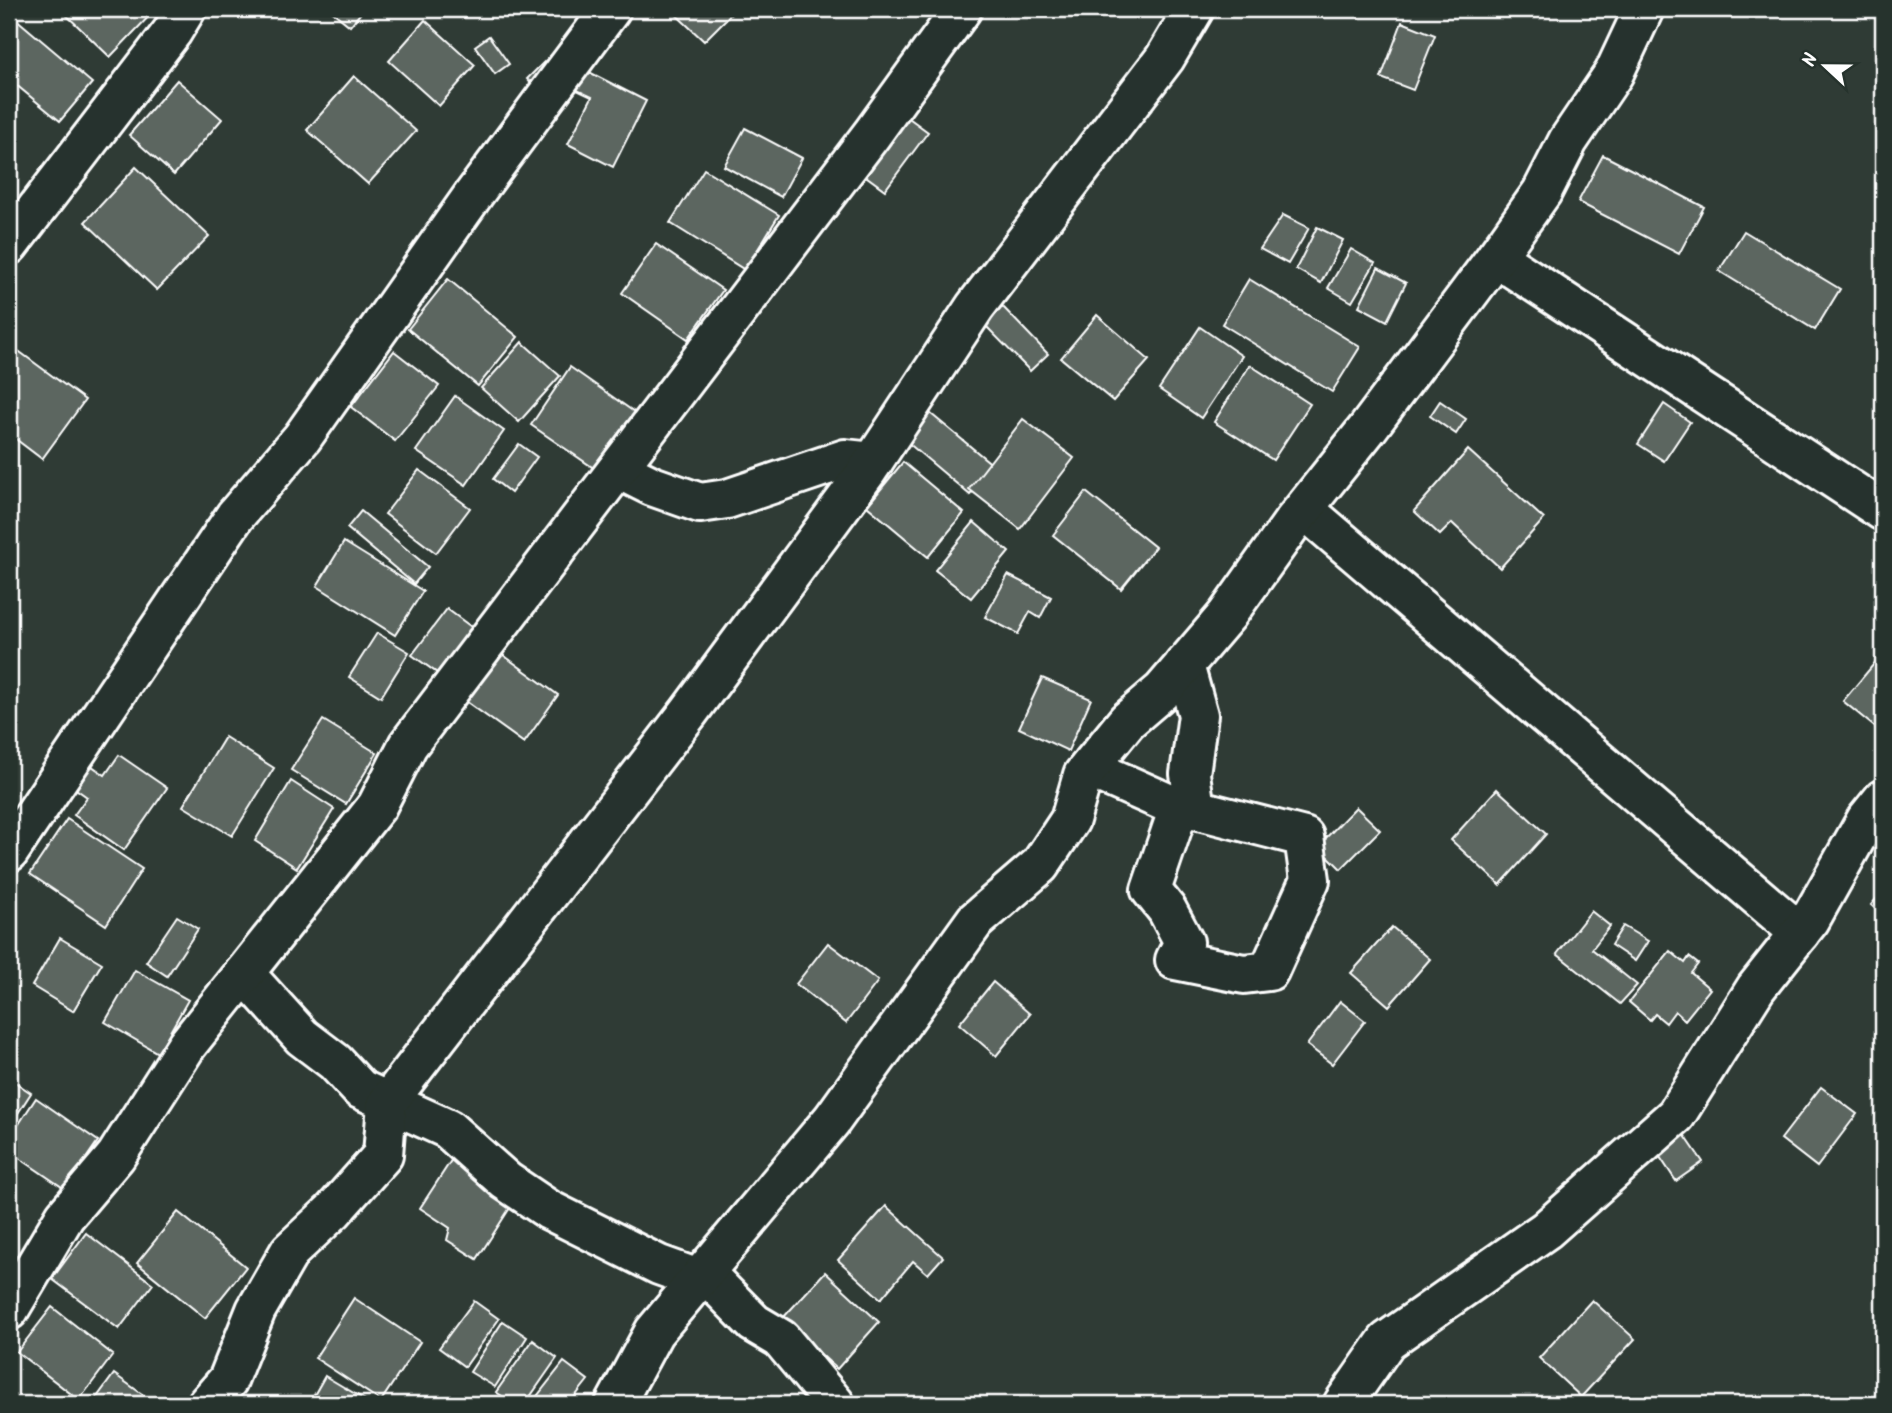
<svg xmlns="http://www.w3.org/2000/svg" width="1892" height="1413" font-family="Kalam,sans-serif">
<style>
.building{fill:#5b6661;stroke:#fff;stroke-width:2}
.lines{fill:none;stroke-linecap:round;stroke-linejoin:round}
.street-casing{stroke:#fff;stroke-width:44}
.street{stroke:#26332d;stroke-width:38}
</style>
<rect width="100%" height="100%" fill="#2f3b35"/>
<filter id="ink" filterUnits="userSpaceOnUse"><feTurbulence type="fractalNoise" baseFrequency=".0143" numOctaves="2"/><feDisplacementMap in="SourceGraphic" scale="14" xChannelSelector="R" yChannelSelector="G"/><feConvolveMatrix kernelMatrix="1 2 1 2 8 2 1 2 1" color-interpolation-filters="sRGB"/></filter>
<g filter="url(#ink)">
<g class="building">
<path d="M60,9h96l-46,48z"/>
<path d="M329,9h35l-14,17z"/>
<path d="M670,9h66l-32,32z"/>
<path d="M9,13l83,70 -32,38 -51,-42z"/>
<path d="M425,20l50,45 -36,41 -50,-45z"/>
<path d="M1402,22l33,13 -22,55 -32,-12z"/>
<path d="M489,36l20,28 -14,10 -20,-28z"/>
<path d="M556,50l9,9 -29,30 -9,-10z"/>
<path d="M587,71l59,30 -33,66 -45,-23 24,-47 -15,-7z"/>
<path d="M354,76l62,55 -48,53 -61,-54z"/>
<path d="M177,80l45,39 -48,56 -45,-40z"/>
<path d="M902,113l26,19 -43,58 -26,-19z"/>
<path d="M745,128l57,30 -21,39 -57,-31z"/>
<path d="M1603,155l101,52 -25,47 -101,-52z"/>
<path d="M136,167l73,69 -52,54 -72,-68z"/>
<path d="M704,169l75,46 -34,55 -75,-47z"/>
<path d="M1283,215l26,13 -21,36 -28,-15z"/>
<path d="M1317,227l26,13 -22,43 -25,-14z"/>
<path d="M1744,231l96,58 -25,41 -96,-59z"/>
<path d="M656,244l67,46 -35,49 -66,-46z"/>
<path d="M1351,249l24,14 -23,39 -24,-14z"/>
<path d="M1378,268l28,15 -19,38 -28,-15z"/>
<path d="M448,279l70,58 -40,49 -70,-57z"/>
<path d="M1249,279l111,68 -28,45 -110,-68z"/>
<path d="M1002,306l46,48 -18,17 -46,-47z"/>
<path d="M1097,315l52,45 -36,41 -52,-43z"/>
<path d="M1200,327l42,29 -41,62 -42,-29z"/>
<path d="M522,342l38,34 -41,46 -38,-34z"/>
<path d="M9,344l76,56 -43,59 -33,-25z"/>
<path d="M394,351l45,35 -44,55 -44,-34z"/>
<path d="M1250,365l60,39 -37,56 -59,-38z"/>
<path d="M570,367l67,47 -39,57 -67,-46z"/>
<path d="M455,396l49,35 -38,54 -50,-34z"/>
<path d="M1440,401l26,18 -10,15 -26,-18z"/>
<path d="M1664,404l26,18 -26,39 -26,-17z"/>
<path d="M925,409l69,57 -24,29 -69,-58z"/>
<path d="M1023,419l51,39 -54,71 -51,-40z"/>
<path d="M519,444l18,13 -26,36 -18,-14z"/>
<path d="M1468,450l76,69 -44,49 -48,-45 -12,12 -26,-24z"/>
<path d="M903,462l61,51 -36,44 -61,-51z"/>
<path d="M419,470l51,38 -34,45 -51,-39z"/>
<path d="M1086,492l69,55 -34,42 -68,-54z"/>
<path d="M361,511l67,56 -14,17 -67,-56z"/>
<path d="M974,522l35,30 -38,46 -36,-28z"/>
<path d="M344,542l79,49 -28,44 -78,-49z"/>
<path d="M1008,575l43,22 -11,21 -10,-6 -12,22 -33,-17z"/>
<path d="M447,609l27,20 -34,46 -28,-20z"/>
<path d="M377,633l32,19 -28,45 -32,-20z"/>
<path d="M495,649l63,46 -34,48 -64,-46z"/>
<path d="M1883,653v81l-40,-33z"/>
<path d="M1042,678l49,21 -23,52 -49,-23z"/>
<path d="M323,720l54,33 -31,51 -55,-34z"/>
<path d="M225,737l49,31 -42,68 -49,-30z"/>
<path d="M119,755l48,33 -43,62 -50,-35 13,-18 -14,-10 16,-23 16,11z"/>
<path d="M291,781l43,28 -37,59 -42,-27z"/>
<path d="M1497,789l49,45 -46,51 -49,-45z"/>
<path d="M1356,807l24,23 -39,39 -23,-23z"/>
<path d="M67,819l75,50 -36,56 -76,-51z"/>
<path d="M1883,891v25l-12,-11z"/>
<path d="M1591,911l19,15 -18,23 45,36 -17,19 -63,-50z"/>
<path d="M177,916l21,13 -31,47 -21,-14z"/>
<path d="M1623,926l25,15 -13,20 -24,-16z"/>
<path d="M1392,927l38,32 -41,47 -38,-33z"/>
<path d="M60,938l42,25 -29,48 -41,-25z"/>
<path d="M828,943l50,38 -32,42 -50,-39z"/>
<path d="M1670,951l15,12 4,-6 9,7 -7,9 19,16 -25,31 -10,-9 -9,12 -11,-9 -5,6 -21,-18z"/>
<path d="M135,970l53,30 -30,53 -53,-31z"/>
<path d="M993,982l37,32 -34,42 -37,-32z"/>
<path d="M1340,1001l25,20 -33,43 -25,-19z"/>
<path d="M9,1078l22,15 -22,34z"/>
<path d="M1821,1087l36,27 -40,53 -36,-28z"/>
<path d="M36,1098l62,43 -33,48 -56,-38v-12z"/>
<path d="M1683,1133l20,29 -27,19 -20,-30z"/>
<path d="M452,1159l63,41 -38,59 -30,-19 3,-12 -30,-20z"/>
<path d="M886,1206l57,51 -15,17 -15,-13 -32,38 -43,-39z"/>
<path d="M178,1212l68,55 -41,51 -68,-55z"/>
<path d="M86,1233l67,51 -34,45 -67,-50z"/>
<path d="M825,1272l54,50 -42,47 -55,-50z"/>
<path d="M354,1298l66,44 -39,59 -66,-43z"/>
<path d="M1592,1300l43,39 -54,58 -42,-39z"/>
<path d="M474,1301l25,18 -34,48 -26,-19z"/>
<path d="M52,1307l61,48 -34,45 -62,-48z"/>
<path d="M503,1321l24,16 -32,50 -25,-15z"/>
<path d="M533,1340l24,18 -32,46h-11l-18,-12z"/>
<path d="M564,1362l24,18 -19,24h-38z"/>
<path d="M114,1374l42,30h-64z"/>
<path d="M325,1376l47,28h-63z"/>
</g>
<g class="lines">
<g class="street-casing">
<g id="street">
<path d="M9,245l163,-213 14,-23"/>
<path d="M1496,257l387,254"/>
<path d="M618,469l34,17 48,17 27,-4 118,-40 28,3"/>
<path d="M1305,510l495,423"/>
<path d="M1089,768l90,40 -28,82 16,20 17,32 -9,18 69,14 25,-3 41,-91 -6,-43 -109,-28 -5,-35 8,-59 -14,-50"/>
<path d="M9,852l226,-336 67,-78 172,-244 137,-185"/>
<path d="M244,973l58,64 33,25 25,27 88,40 58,52 43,29 110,55 39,14"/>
<path d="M704,1272l50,51 27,16 54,65"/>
<path d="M9,1310l56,-94 51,-60 71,-111 190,-239 31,-61 464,-611 90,-125"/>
<path d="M207,1404l21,-24 28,-70 34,-59 43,-40 50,-56 4,-52 302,-391 178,-241 108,-164 190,-249 29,-49"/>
<path d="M615,1404l39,-72 178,-212 143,-199 65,-56 30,-45 13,-45 44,-54 35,-30 65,-76 66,-93 75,-94 128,-171 46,-65 26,-51 46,-68 30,-64"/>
<path d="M1343,1404l44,-63 159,-111 130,-115 80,-127 54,-68 56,-100 17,-21"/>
</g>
</g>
<use href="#street" class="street"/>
</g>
</g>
<rect width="1892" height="1413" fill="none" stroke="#26332d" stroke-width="35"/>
<rect x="18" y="18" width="1857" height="1378" fill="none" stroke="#fff" stroke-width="2.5" filter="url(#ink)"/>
<g transform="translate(1825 66) rotate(292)" stroke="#26332d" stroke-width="5" paint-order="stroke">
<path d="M0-5L12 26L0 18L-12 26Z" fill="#ffffff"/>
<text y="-10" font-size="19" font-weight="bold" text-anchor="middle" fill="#ffffff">N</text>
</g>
</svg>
